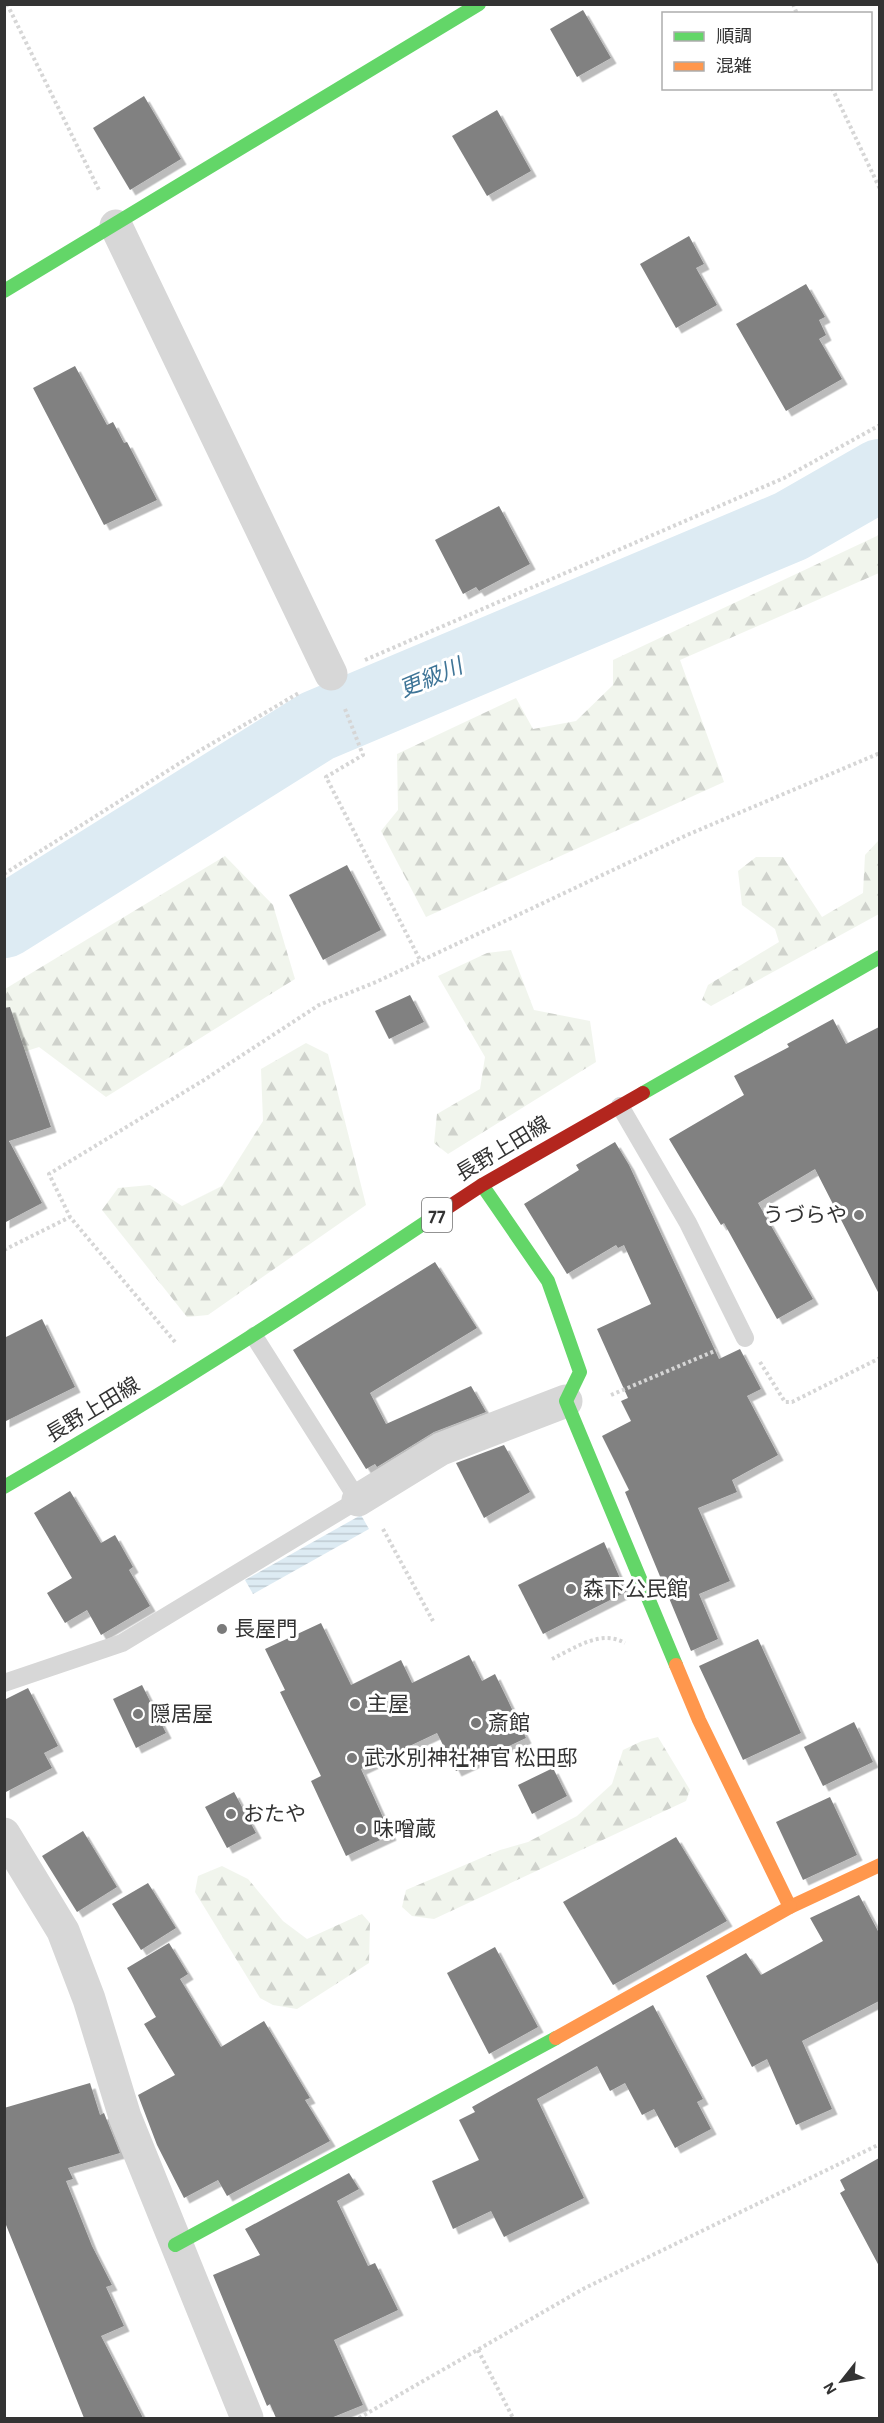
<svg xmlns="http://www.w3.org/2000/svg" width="884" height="2423" font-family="'Alegreya Sans','Noto Sans JP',sans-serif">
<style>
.forest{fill:url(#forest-firs)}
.water{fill:url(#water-rules)}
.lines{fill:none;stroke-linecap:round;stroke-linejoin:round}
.river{stroke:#ddebf3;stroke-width:72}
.building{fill:#818181;filter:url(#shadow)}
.path{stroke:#d6d6d6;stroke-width:4;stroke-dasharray:3 3;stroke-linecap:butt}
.lane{stroke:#d7d7d7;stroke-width:18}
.street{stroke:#d7d7d7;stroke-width:33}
.fast{stroke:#63d668;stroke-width:14}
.slow{stroke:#ff974d;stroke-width:14}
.jam{stroke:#b3261e;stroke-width:14}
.poi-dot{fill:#7a7a7a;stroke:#fff;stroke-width:2}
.labels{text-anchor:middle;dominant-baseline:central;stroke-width:6;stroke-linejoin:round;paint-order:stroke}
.shield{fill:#fff;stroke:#707070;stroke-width:1.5}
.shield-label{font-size:20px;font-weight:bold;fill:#333}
.street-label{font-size:21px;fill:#333;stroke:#fff}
.poi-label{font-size:21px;fill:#333;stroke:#fff;text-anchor:start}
.water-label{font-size:22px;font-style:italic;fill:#3f7597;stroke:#fff}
</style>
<defs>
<pattern id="forest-firs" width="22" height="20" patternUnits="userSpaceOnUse" patternTransform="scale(1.5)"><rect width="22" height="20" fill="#f1f5ed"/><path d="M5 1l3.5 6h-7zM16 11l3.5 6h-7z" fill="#cfd2cc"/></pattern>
<pattern id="water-rules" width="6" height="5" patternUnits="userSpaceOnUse" patternTransform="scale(1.5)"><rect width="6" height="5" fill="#ddebf3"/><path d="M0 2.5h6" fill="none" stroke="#becad1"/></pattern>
<filter id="shadow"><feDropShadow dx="5.5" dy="5.5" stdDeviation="0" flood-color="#0004"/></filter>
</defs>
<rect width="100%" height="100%" fill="#fff"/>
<g class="forest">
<path d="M879,535v38l-199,87 44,122 -298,135 -45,-86 17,-21 -1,-56 119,-56 17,31 43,-8 37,-36v-25z"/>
<path d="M879,840v74l-168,92 -9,-6 6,-15 71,-43 -4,-13 -33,-24 -4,-34 18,-14h27l39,60 41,-24 2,-38z"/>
<path d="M225,856l48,49 22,74 -189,118 -67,-50 -34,11v-69z"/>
<path d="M511,950l23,60 56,11 6,41 -148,92 -14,-11 3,-29 43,-25 5,-32 -47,-81 49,-23z"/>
<path d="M306,1043l22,11 38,151 -158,110 -21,2 -85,-107 16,-22 32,-3 32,21 40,-20 41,-65 -2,-52z"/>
<path d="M658,1737l32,53 -4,11 -252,118 -22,-3 -10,-9 4,-17 94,-40 28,-8 49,-26 35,-32 11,-34 19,-9z"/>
<path d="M222,1866l26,13 35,42 24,18 55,-25 8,9 -1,40 -72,46 -24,-4 -13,-7 -65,-106 3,-16z"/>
</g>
<path class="water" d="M361,1515l8,14 -116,65 -8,-14z"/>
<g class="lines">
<path class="river" d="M4,922l313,-196 474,-200 89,-51"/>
</g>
<g class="building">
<path d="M583,10l28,48 -34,19 -27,-48z"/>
<path d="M144,96l37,63 -51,31 -37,-62z"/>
<path d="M497,110l34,61 -44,25 -35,-60z"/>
<path d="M689,236l15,28 -8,4 21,37 -41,23 -36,-64z"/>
<path d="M806,284l19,33 -6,3 7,15 -7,4 23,40 -56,32 -50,-87z"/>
<path d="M75,366l32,59 6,-3 11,21 3,-1 30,58 -53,25 -71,-137z"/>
<path d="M499,506l31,58 -51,27 -3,-4 -13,7 -28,-54z"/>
<path d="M347,865l34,65 -58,30 -34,-65z"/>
<path d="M410,995l14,27 -35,17 -14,-28z"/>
<path d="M10,1007l41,120 -42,14 33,62 -38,20v-215z"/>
<path d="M833,1019l13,25 33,-17v267l-64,-125 -57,34 55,96 -36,20 -53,-96 -3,2 -52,-86 75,-44 -10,-19 55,-29 -2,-3z"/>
<path d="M615,1142l14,23 90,194 21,-10 21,40 -14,7 31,59 -46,25 5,12 -39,16 32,73 -31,13 19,45 -27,12 -66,-159 4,-2 -27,-54 29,-15 -10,-20 7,-3 -31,-69 54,-25 -27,-59 -6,3 -2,-3 -49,29 -43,-70 55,-34 -3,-5z"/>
<path d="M435,1262l42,66 -107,65 16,31 85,-38 15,26 -52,20 -57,35 -2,-3 -9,5 -73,-119z"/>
<path d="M42,1319l33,68 -71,35v-84z"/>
<path d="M504,1445l26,47 -46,26 -28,-55z"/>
<path d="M70,1491l31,52 14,-8 18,32 -4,3 21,36 -49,29 -14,-25 -22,13 -18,-30 25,-15 -38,-65z"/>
<path d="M604,1542l22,50 -83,42 -25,-49z"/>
<path d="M321,1623l30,62 50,-25 11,23 57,-28 13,26 13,-7 31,64 -70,33 -19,-38 -76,36 30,66 -45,21 -35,-75 10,-5 -41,-84 5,-2 -20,-41z"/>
<path d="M758,1639l43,94 -58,27 -44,-94z"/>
<path d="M142,1685l24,48 -30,15 -23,-49z"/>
<path d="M28,1688l30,58 -14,7 8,15 -48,25v-93z"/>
<path d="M854,1722l19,40 -50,24 -19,-39z"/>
<path d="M553,1768l14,28 -35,18 -14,-29z"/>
<path d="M234,1792l22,41 -29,15 -22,-41z"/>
<path d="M830,1797l27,58 -54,25 -27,-58z"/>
<path d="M83,1831l34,56 -40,25 -35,-56z"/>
<path d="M676,1837l51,84 -114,64 -50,-83z"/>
<path d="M148,1883l28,45 -35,22 -29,-46z"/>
<path d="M859,1895l20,38v68l-77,40 30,68 -36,16 -29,-66 -15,8 -46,-91 40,-23 15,22 62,-34 -13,-23z"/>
<path d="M169,1943l19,31 -8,5 41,68 43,-26 46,77 -5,2 25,41 -103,55 -9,-16 -34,18 -27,-53 -19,-50 37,-20 -31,-51 12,-7 -29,-49z"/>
<path d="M495,1947l43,80 -49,27 -42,-81z"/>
<path d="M653,2005l50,94 -6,3 14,27 -36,19 -21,-39 -12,6 -17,-32 -15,8 -13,-25 -60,33 47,99 -80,39 -13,-26 -38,18 -21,-48 47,-21 -20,-40 16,-8 -3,-5z"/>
<path d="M90,2083l10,32 4,-2 16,40 -52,15 5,11 -7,2 26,65 20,39 -6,2 18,39 -23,10 42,82h-59l-80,-198v-112z"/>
<path d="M879,2158v108l-39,-73 5,-3 -5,-10z"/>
<path d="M349,2173l10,16 -22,12 31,65 7,-3 23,47 -64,30 29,65 -32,13h-55l-6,-14 -3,2 -54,-131 47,-20 -15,-26z"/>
</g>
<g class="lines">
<g class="path">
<path d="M7,4l92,186"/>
<path d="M793,4l4,10"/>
<path d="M832,88l48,101"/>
<path d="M365,660l419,-182 96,-53"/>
<path d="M345,709l18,46 -37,22 94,183"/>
<path d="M4,874l195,-123 100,-58"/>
<path d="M4,1250l66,-33"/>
<path d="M175,1342l-105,-125 -21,-43 155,-94 115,-75 57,-23 311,-147 193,-82"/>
<path d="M760,1362l25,40h7l88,-44"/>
<path d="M611,1395l106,-45"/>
<path d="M383,1529l50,92"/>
<path d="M552,1659c23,-11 49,-30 73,-16"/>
<path d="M478,2350l35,68"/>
<path d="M359,2418l226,-130 295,-144"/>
</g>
<g class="lane">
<path d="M620,1106l68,117 57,115"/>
<path d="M4,1683l118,-40 236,-143 -104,-164"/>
</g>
<g class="street">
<path d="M116,226l215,448"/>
<path d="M358,1500l83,-51 125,-48"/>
<path d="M4,1834l59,97 26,68 36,118 122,301"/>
</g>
<g class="fast">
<path d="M4,291l475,-287"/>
<path d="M643,1093l237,-136"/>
<path d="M482,1185l66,96 32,91 -14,29 110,264"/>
<path d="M4,1487c149,-86 294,-179 437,-275"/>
<path d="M175,2245l381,-207"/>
</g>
<g class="slow">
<path d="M676,1665l23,55 91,187 90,-42"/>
<path d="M556,2038l234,-131"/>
</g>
<path class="jam" d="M441,1212l41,-27 161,-92"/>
</g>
<g class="poi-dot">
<circle cx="859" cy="1215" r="6"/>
<circle cx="571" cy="1589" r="6"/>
<circle cx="222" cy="1629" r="6"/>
<circle cx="355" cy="1704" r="6"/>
<circle cx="138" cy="1714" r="6"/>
<circle cx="476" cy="1723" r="6"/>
<circle cx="352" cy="1758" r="6"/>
<circle cx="231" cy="1814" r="6"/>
<circle cx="361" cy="1829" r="6"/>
</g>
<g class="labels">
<rect class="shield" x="422" y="1198" width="30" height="34" rx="4.5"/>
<g class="shield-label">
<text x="437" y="1215">77</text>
</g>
<g class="street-label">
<text transform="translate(503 1149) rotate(-31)">長野上田線</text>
<text transform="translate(93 1410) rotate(-31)">長野上田線</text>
</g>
<g class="poi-label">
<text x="847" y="1215" text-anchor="end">うづらや</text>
<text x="583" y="1589">森下公民館</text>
<text x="234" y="1629">長屋門</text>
<text x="367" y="1704">主屋</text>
<text x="150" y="1714">隠居屋</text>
<text x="488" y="1723">斎館</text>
<text x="364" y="1758">武水別神社神官 松田邸</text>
<text x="243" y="1814">おたや</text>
<text x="373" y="1829">味噌蔵</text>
</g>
<g class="water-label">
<text transform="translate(431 678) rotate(-23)">更級川</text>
</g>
</g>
<rect width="884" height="2423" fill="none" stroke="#333333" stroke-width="12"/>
<rect x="662" y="12" width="210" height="78" fill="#ffffff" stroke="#adadad" stroke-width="1.5"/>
<rect x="674" y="32" width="30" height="9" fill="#63d668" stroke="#adadad" stroke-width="1.5"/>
<text x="716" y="42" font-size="18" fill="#333333">順調</text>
<rect x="674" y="62" width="30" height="9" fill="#ff974d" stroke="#adadad" stroke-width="1.5"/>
<text x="716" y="72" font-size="18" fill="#333333">混雑</text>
<g transform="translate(842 2381) rotate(239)" stroke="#ffffff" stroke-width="4.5" paint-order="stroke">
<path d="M0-4.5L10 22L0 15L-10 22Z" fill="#333333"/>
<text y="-9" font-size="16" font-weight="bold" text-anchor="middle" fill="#333333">N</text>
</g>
</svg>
